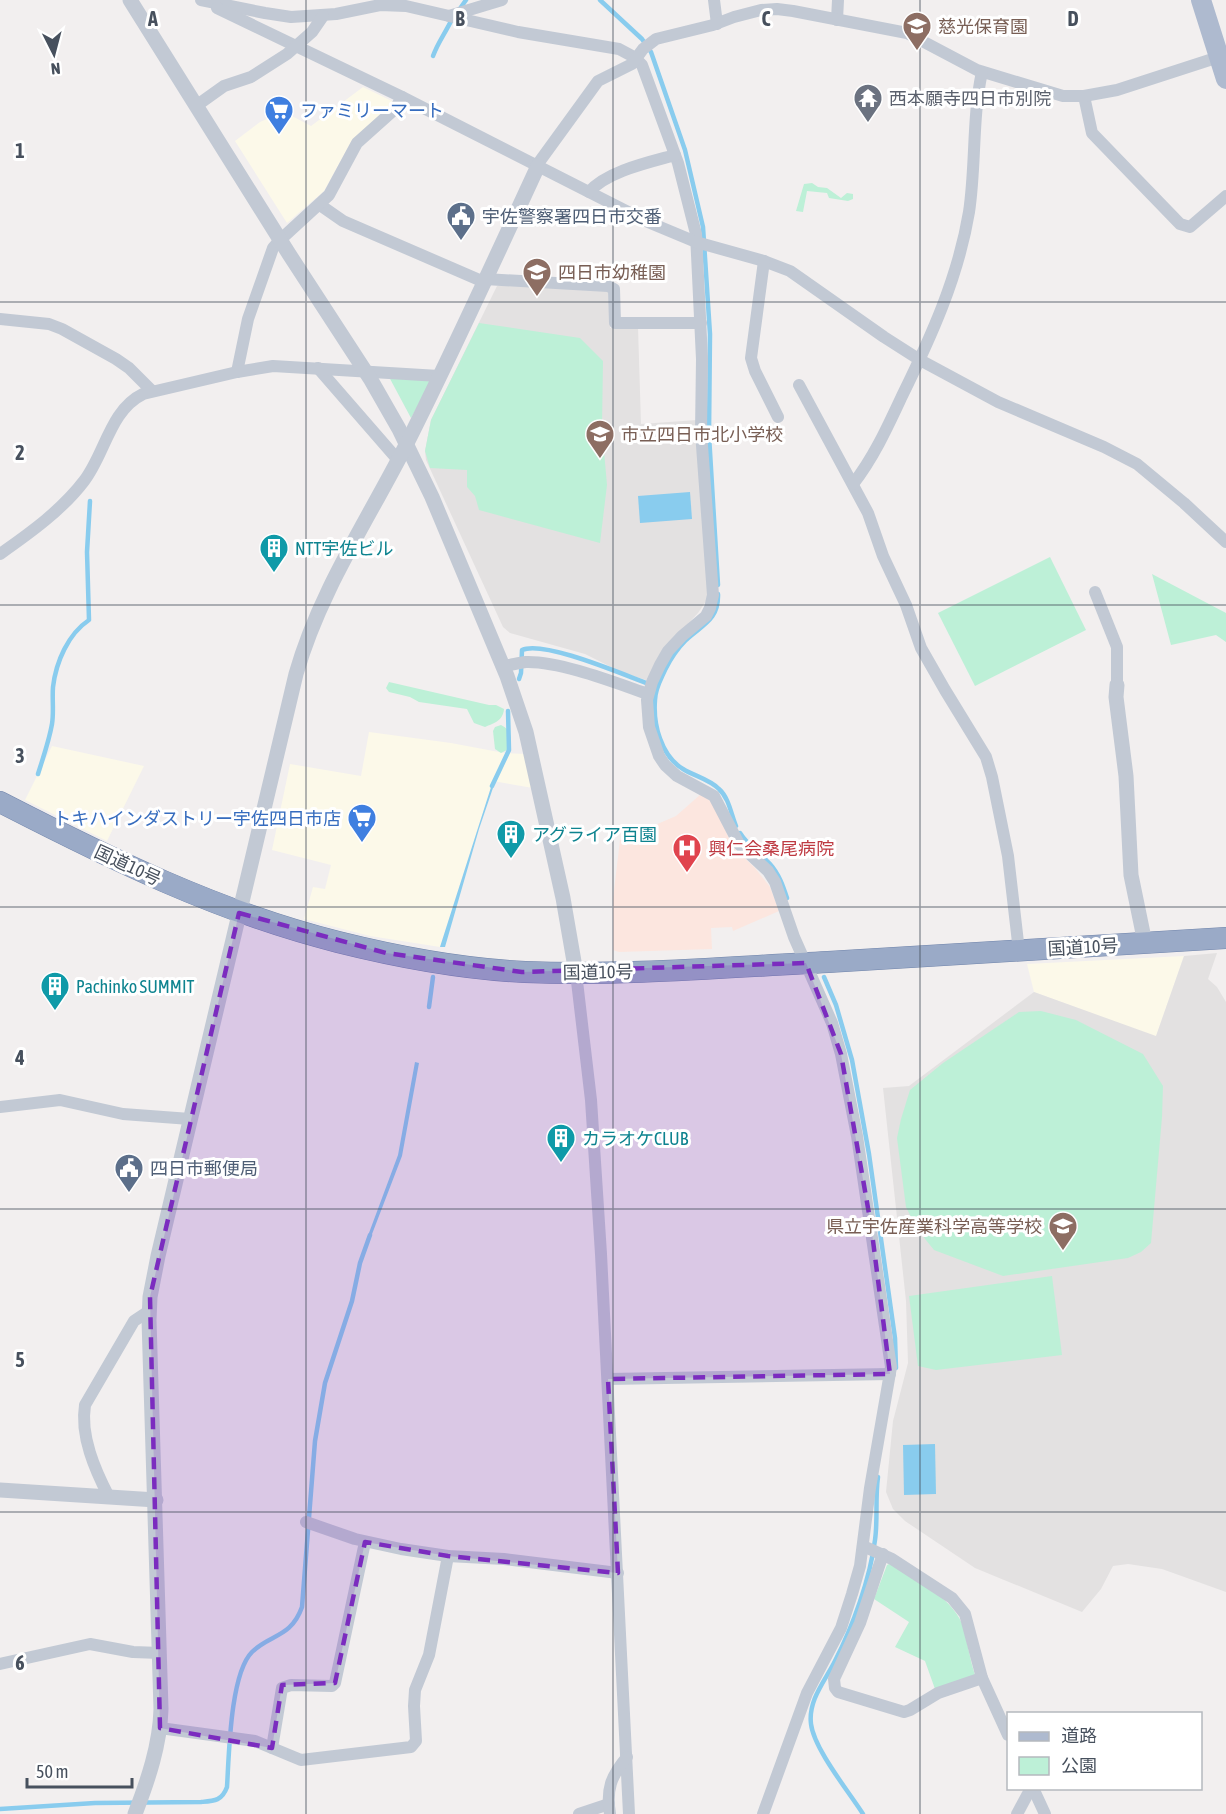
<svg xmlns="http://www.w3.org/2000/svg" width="1226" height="1814" font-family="'Asap Condensed','Noto Sans JP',sans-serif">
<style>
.commercial{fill:#fcf9e9}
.education{fill:#e3e1e1}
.medical{fill:#fce6df}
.green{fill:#bdf0d7}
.water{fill:#89ccee}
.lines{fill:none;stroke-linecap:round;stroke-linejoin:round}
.stream{stroke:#89ccee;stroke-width:4.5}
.trunk-casing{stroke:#7185ab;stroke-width:22}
.minor{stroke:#c2c9d4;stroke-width:12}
.tertiary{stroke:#c2c9d4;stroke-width:15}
.primary{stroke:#aebacf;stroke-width:20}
.trunk{stroke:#9aaac7;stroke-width:21}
.marked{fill:#7b2cbf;fill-opacity:0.2;stroke:#7b2cbf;stroke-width:4.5;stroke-dasharray:12 8;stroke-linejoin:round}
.grid{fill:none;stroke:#47505d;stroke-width:1.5;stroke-opacity:0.55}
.labels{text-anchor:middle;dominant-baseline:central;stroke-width:6;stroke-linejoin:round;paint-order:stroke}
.education-label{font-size:18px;fill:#785e54;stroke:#fff;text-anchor:start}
.worship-label{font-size:18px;fill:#5b616d;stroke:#fff;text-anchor:start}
.shop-label{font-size:18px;fill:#366cbe;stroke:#fff;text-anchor:start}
.service-label{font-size:18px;fill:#4e5e75;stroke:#fff;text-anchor:start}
.culture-label{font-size:18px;fill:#0d838f;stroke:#fff;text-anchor:start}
.health-label{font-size:18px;fill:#be3a42;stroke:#fff;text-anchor:start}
.street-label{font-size:18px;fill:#47505d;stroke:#fff}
.grid-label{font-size:20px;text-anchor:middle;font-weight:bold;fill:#47505d;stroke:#fff;stroke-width:6;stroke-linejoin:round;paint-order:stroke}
</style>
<rect width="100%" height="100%" fill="#f2efef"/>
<g class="commercial">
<path d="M363,87l33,16 -44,37 -28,51 -37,32 -52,-82 25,-19 16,-7h14l21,11z"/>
<path d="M369,732l82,11 53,10 22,1 7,34 -40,-7 -53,166 -70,-11 -66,-17 9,-32 12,2 6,-24 -59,-15 18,-86 71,12z"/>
<path d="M52,746l92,20 -37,75 -82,-41z"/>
<path d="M1184,956l-28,81 -122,-45 -7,-28z"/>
</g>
<g class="education">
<path d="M506,284l102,5 3,6 -1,33 28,-1 3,97 56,-4 11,178 -10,15 -26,28 -26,39 -25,-8 -36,-18 -75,-21 -7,-6 -77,-167 -1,-9 6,-31 66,-134z"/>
<path d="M1217,953l-9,26 9,8 9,15v590l-64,-23 -34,-5 -15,2 -12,23 -19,23 -107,-44 -70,-47 -12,-12 -7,-17 7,-71 15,-58 -2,-62 -23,-213 26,-2 125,-94 122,44 28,-80z"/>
</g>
<path class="medical" d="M701,794l13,9 18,43 23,22 15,19 9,24 -46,20 -1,-4 -21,1 1,21 -93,3 -6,-2v-51l7,-59 56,-24z"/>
<g class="green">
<path d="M812,183l6,4 9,1 14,10 6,-5 6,1v5l-5,2 -19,-3 -2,-5 -20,-2 -4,21 -7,-1 8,-27z"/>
<path d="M479,323l101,15 23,23 -1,67 5,57 -7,58 -121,-33 -4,-14 -8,-9v-17l-37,-2 -5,-17 6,-31z"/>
<path d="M388,375l45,4 -22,39z"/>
<path d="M1050,557l36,73 -111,56 -37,-73z"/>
<path d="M1152,574l74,39v29l-10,-7 -45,10z"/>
<path d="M389,682l100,23h7l8,4c-1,12 -10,14 -19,18l-11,-4 -7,-14 -48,-7 -9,-5 -21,-5 -3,-4z"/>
<path d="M501,725c11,5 11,14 8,24l-8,4 -6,-4 -2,-18 2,-4z"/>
<path d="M1041,1011l35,9 67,34 20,32 -1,31 -11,126 -10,9 -13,6 -125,18 -69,-26 -17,-21 -11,-22 -9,-69 4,-19 9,-29 33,-27 76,-51z"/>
<path d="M1052,1276l10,79 -126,15 -18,-4 -9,-70z"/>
<path d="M893,1562c23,17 63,38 71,67 4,16 6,31 11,46l-40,14 -10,-28 -30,-14 14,-25 -35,-23 13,-34z"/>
</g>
<g class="water">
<path d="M690,492l2,27 -52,4 -2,-27z"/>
<path d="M493,781l2,1 -16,47 -34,118h-5z"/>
<path d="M415,1062l4,1 -17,93 -33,86 -3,-1 32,-86z"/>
<path d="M935,1444l1,50 -32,1 -1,-50z"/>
</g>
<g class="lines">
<g class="stream">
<path d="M600,0l42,39 9,13 34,98 18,77 7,107 -1,101 9,150"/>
<path d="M459,10l7,-10"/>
<path d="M433,56c5,-14 13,-24 19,-37"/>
<path d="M718,594c1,26 -16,31 -32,46 -8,8 -16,20 -21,30 -4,9 -10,19 -10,30 -2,24 6,56 28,69 11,7 26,10 36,20 10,9 12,25 17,37"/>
<path d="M519,679l2,-6 1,-23c22,-10 102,25 127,34"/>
<path d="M38,774c5,-16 11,-33 14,-50 2,-12 0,-25 1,-37 3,-25 15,-53 36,-67l-2,-68 3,-51"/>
<path d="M492,786l17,-36 -1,-39"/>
<path d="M740,833c8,13 20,20 30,31 9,10 13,22 17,34"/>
<path d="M824,977l12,28 16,55 17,94 26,184 1,30"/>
<path d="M429,1007l4,-30"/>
<path d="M0,1809l95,-6 106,-1c13,-1 21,-1 26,-15 2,-31 3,-113 25,-135 18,-18 39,-14 50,-45l13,-166 10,-58 27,-82 8,-38 10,-28"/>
<path d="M863,1814c-14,-22 -49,-65 -52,-90 -3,-24 14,-43 24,-63 18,-35 35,-82 40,-121 3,-21 0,-42 3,-63"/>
</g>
<g class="trunk-casing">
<path id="trunk" d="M0,802c109,56 218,110 338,140 60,15 125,27 187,30 101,4 203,-5 303,-10 133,-8 265,-16 398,-24"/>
</g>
<g class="minor">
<path d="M201,0l64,13 26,4 45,-3 44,-9 26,1 112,26 101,17 15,8 8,8 36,98 18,71 6,125 -1,73 12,163 -3,13 -4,8 -24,20 -14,15 -8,14 -8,17 -5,18 2,27 10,29 6,9 12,11 37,20 25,48 29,27 7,11 19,55 38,86 9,31 16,82 34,231 -21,121 -10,78 -8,28 -11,34 -34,65 -44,121"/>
<path d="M714,0l3,24"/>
<path d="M217,8l185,89 246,125 48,20 68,19 26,10 94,66 36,23 78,42 106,45 33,17 47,39 42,39"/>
<path d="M449,16l53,-16"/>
<path d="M837,20l1,-20"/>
<path d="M1084,96l8,37 88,91 10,3 36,-31"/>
<path d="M196,106l28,-20 27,-9 36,-23 25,-22 11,-16"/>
<path d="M537,165l61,-84 34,-17 11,-15 13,-10 57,-14 21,-8 27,-7 16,-1 16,2 114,22 70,37 86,26h21l33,-6 108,-35"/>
<path d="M589,192c18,-21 61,-30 86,-37"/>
<path d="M320,205l23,16 141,61"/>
<path d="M764,261l-13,97 4,13 23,46"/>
<path d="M485,279l123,7 6,3 1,34h86"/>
<path d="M0,319l49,5 13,5 54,30 13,9 23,23"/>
<path d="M318,368l80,92"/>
<path d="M237,372l11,-53 25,-71 7,-8 49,-45 28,-52 38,-34 7,-12"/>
<path d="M799,385l69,128 15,43 23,49 15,43 24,42 41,67 6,20 16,79 11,95"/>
<path d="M853,484c21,-27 35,-58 49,-88 29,-59 56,-118 67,-184 7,-46 3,-94 13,-140"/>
<path d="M0,554c30,-21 62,-44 84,-73 21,-27 26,-71 59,-87l94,-22 36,-6 166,10"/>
<path d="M1095,592l22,55v38"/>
<path d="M503,666c8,-1 15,-3 23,-4 34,-1 90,21 122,32"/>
<path d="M576,973l15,127 10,154 28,560"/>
<path d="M0,1107l60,-7 63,14 67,5"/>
<path d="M608,1379l282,-5"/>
<path d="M109,1497c-14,-27 -29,-61 -24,-92l49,-84 15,-10"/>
<path d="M306,1522l49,17 46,10 47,7 56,3 114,14"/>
<path d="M863,1546l29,13 60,39 13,16 17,64 26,57"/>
<path d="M883,1554l-23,69 -26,56 1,9 3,4 66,20 6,-2 28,-17 44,-15"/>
<path d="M0,1664l90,-20 43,8 27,1"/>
<path d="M160,1728l95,13 46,19 110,-13 5,-6 -2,-35 1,-16 14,-35 19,-99"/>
<path d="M272,1748l10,-60 9,-3 41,1 3,-3 30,-141"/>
<path d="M1033,1788l12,26"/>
<path d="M579,1814l30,-10"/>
<path d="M610,1814c-4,-25 1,-38 17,-57"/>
<path d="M1017,1814l14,-26"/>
</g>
<g class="tertiary">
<path d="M130,0l159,254 82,126 28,49 33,68 75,179 19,56 37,166 13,75"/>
<path d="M1117,685l-1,12 10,79 5,99 14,68"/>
<path d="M0,1490l156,10"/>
<path d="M135,1814c13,-34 25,-69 26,-105l-12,-389 1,-23 8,-41 138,-582c23,-81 70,-151 108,-225 47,-93 90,-188 134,-283"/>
</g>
<path class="primary" d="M1201,0l25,79"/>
<use href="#trunk" class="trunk"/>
</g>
<path class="marked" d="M239,913l147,40 136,19 284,-9 35,91 30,171 19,149 -282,5 10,194 -170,-17 -83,-14 -30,141 -53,2 -10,63 -112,-20 -10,-431z"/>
<path class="grid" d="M306,0v1814M613,0v1814M920,0v1814M0,302h1226M0,605h1226M0,907h1226M0,1209h1226M0,1512h1226"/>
<defs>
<g id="school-pin" transform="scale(1.5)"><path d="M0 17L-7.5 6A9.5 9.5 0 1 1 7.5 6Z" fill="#8d6e63" stroke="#fff"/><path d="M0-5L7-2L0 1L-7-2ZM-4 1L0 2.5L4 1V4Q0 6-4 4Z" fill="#fff"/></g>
<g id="temple-pin" transform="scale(1.5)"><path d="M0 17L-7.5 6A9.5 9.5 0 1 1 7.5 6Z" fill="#6b7280" stroke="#fff"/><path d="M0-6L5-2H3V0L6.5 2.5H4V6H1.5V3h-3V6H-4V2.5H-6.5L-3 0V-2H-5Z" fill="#fff"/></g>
<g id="supermarket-pin" transform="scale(1.5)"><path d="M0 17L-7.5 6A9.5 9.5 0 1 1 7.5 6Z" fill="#3f7fe0" stroke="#fff"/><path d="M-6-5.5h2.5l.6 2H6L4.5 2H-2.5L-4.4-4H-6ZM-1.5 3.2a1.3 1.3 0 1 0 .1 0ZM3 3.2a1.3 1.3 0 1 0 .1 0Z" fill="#fff"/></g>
<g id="civic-pin" transform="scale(1.5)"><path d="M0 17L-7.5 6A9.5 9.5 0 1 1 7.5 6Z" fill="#5c6f8a" stroke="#fff"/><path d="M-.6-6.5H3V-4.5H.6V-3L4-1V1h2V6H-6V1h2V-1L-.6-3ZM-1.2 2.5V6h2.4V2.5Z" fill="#fff"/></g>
<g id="building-pin" transform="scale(1.5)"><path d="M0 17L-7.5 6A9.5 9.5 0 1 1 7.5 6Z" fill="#0f9aa8" stroke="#fff"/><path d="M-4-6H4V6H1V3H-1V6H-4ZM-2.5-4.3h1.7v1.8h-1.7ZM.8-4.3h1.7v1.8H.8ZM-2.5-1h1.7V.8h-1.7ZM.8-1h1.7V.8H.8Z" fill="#fff"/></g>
<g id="hospital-pin" transform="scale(1.5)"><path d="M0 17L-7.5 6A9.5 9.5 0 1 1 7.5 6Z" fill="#e0444e" stroke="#fff"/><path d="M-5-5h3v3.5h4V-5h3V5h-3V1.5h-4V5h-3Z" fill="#fff"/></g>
</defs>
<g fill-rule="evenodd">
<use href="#school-pin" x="917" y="26"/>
<use href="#temple-pin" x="868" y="98"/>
<use href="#supermarket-pin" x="279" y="110"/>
<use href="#civic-pin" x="461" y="216"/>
<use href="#school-pin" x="537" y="272"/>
<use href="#school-pin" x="600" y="434"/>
<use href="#building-pin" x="274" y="548"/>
<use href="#supermarket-pin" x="362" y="818"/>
<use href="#building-pin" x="511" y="834"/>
<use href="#hospital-pin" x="687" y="848"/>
<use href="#building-pin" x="55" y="986"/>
<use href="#building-pin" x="561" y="1138"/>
<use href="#civic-pin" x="129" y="1168"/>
<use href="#school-pin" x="1063" y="1226"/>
</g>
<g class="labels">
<g class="education-label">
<text x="938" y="26">慈光保育園</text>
<text x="558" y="272">四日市幼稚園</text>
<text x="621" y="434">市立四日市北小学校</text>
<text x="1042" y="1226" text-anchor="end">県立宇佐産業科学高等学校</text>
</g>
<g class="worship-label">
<text x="889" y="98">西本願寺四日市別院</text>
</g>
<g class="shop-label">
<text x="300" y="110">ファミリーマート</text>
<text x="341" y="818" text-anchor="end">トキハインダストリー宇佐四日市店</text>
</g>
<g class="service-label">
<text x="482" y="216">宇佐警察署四日市交番</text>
<text x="150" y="1168">四日市郵便局</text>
</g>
<g class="culture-label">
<text x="295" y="548">NTT宇佐ビル</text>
<text x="532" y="834">アグライア百園</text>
<text x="76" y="986">Pachinko SUMMIT</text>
<text x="582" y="1138">カラオケCLUB</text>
</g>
<g class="health-label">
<text x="708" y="848">興仁会桑尾病院</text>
</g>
<g class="street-label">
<text transform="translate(128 865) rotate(25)">国道10号</text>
<text transform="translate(1083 947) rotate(-3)">国道10号</text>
<text transform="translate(598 972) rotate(-1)">国道10号</text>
</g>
</g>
<g class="grid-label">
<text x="153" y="26">A</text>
<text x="460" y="26">B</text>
<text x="766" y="26">C</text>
<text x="1073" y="26">D</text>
<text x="20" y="158">1</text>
<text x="20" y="460">2</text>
<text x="20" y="763">3</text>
<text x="20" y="1065">4</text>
<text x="20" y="1367">5</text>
<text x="20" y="1670">6</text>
</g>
<rect x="1007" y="1712" width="195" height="78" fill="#ffffff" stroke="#b5b9be" stroke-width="1.5"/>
<rect x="1019" y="1732" width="30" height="9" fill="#aebacf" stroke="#b5b9be" stroke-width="1.5"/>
<text x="1061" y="1742" font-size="18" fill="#47505d">道路</text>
<rect x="1019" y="1757" width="30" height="18" fill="#bdf0d7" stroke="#b5b9be" stroke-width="1.5"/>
<text x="1061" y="1772" font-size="18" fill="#47505d">公園</text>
<g transform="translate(54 54) rotate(174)" stroke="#ffffff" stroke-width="4.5" paint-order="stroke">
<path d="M0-4.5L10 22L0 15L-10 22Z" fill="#47505d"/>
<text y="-9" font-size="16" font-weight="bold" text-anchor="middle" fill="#47505d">N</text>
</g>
<path d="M27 1778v9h105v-9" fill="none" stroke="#47505d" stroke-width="3"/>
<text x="36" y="1778" font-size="18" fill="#47505d" stroke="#ffffff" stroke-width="4.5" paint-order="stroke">50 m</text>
</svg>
